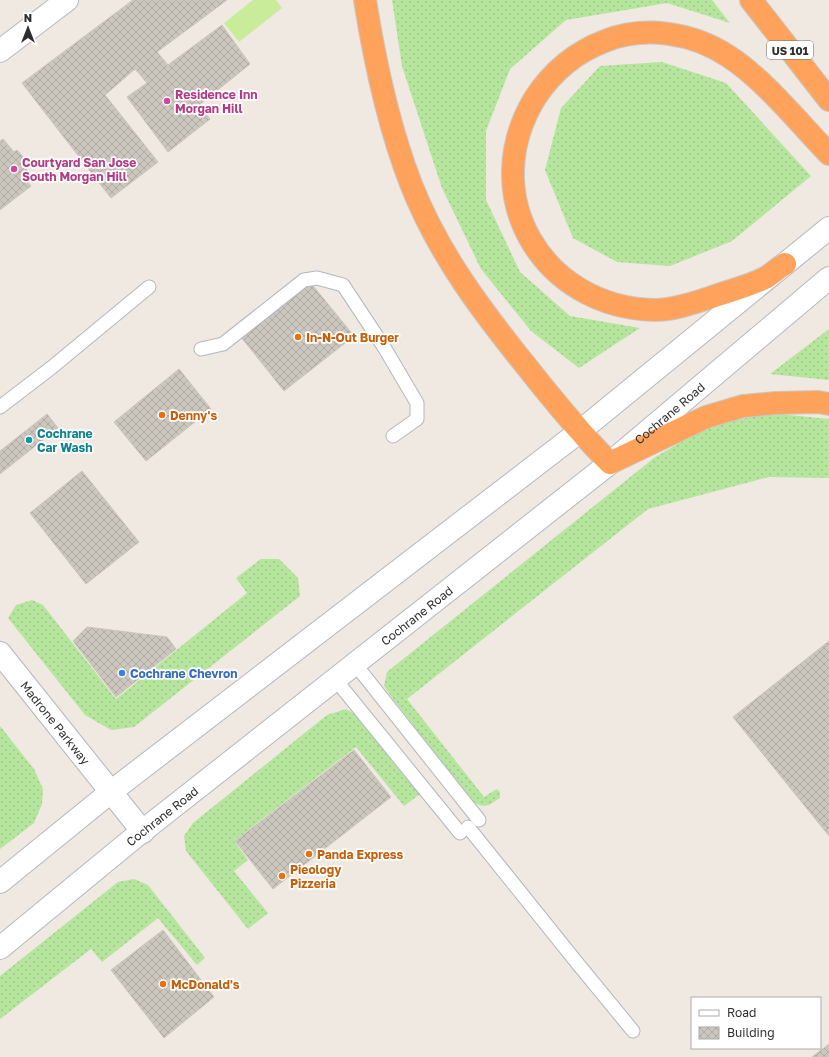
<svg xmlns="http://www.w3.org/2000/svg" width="829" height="1057" font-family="'Golos Text',sans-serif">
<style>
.grass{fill:url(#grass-dots)}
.pitch{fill:#c9ec9a}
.building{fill:url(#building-cross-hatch);stroke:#cbc5ba}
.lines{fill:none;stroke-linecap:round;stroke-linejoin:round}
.service-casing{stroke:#b4b7c1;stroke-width:15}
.minor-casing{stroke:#b4b7c1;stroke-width:24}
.secondary-casing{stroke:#b4b7c1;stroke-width:24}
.motorway-casing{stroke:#c9c9c9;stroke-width:24}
.service{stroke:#fff;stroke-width:13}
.minor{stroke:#fff;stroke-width:22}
.secondary{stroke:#fff;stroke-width:22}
.motorway{stroke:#ffa35c;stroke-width:22}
.hotel-dot{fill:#d1479c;stroke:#fff;stroke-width:1.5}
.food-dot{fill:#e8710a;stroke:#fff;stroke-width:1.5}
.culture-dot{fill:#0f9aa8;stroke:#fff;stroke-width:1.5}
.shop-dot{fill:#3f7fe0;stroke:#fff;stroke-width:1.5}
.labels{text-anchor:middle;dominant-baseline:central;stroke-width:3.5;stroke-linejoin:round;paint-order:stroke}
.shield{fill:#fff;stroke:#6d6d6d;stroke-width:1}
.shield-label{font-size:11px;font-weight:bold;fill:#2e2e2e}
.hotel-label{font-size:12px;font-weight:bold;fill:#b23c85;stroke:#fff;text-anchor:start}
.food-label{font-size:12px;font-weight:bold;fill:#c56008;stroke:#fff;text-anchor:start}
.street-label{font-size:12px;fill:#2e2e2e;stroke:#fff}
.culture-label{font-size:12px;font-weight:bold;fill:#0d838f;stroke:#fff;text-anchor:start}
.shop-label{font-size:12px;font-weight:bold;fill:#366cbe;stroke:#fff;text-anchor:start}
</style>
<defs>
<pattern id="grass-dots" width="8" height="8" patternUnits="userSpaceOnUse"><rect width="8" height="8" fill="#b6e59e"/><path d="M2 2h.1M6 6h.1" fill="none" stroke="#9dc588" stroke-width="1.8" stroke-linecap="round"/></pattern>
<pattern id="building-cross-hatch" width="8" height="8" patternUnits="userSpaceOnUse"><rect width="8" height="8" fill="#cbc7bf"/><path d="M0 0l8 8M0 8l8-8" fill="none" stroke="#afaba4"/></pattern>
</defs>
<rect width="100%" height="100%" fill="#efe9e1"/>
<g class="grass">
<path d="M392,0h320l18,23 -63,-20 -101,17 -56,49 -24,62v69l34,72 50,44 70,12 -61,40 -48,-37 -50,-62 -39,-81 -40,-122z"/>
<path d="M662,62l64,21 85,93 -79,65 -62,25 -53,-4 -44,-24 -28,-68 16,-62 39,-42z"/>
<path d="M829,329v51l-59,-6z"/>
<path d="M769,413l60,6v59l-60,-1 -121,32 -241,190 77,98 13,-8 3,3v6l-11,7 -7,1 -9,-4 -80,-103 -9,-13 3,-14 267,-214 53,-32z"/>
<path d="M261,559h18l19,19 2,18 -166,131 -23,3 -26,-15 -77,-97 8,-13 16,-5 11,5 73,94 131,-106 -11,-15z"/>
<path d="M346,709l14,8 60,77 -16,12 -48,-59 -122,94 14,19 -14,11 34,42 -20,16 -62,-78 -2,-15 9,-13 134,-108z"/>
<path d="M0,726l34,43 9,20 -1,15 -8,19 -34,26z"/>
<path d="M134,879l14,6 57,73 -8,7 -39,-47 -56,44 -11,-13 -91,70v-43l118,-94z"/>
</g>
<path class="pitch" d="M253,0h23l6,8 -43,34 -15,-19z"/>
<g class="building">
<path d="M133,0h94l-70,52 11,13 54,-40 28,39 -51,41 11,14 -42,33 -41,-55 20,-14 -12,-14 -30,26 53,67 -47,36 -89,-115z"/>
<path d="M3,139l11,13 3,-2 9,10 -4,3 10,13 -6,4 5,6 -31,24v-69z"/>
<path d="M310,282l44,54 -70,55 -43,-54z"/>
<path d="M179,369l32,40 -65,52 -32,-39z"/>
<path d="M47,414l11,14 -58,46v-23z"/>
<path d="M82,471l57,71 -53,42 -56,-71z"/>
<path d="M87,627l80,10 9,12 -60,48 -43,-56z"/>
<path d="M829,641v195l-96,-119z"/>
<path d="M354,750l37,47 -118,92 -38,-48z"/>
<path d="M163,930l51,67 -50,41 -53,-68z"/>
<path d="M829,1044v13h-17z"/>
</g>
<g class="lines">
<g class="service-casing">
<g id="service">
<path d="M201,349l22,-5 81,-64 13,-2 26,7 41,62 33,56v16l-24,17"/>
<path d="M0,407l51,-39 98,-81"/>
<path d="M355,664l124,156"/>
<path d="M335,679l125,154"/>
<path d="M468,827l110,137 55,67"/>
</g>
</g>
<g class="minor-casing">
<g id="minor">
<path d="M0,51l67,-51"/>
<path id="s1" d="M0,653l143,179"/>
</g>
</g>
<g class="secondary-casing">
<g id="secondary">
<path d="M0,882l112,-91 467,-359 250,-204"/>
<path id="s2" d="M0,948l135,-111 475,-374 219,-185"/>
</g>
</g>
<g class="motorway-casing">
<g id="motorway">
<path d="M365,0c10,63 23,125 46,184 27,69 70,126 116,183 26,33 53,66 83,96l96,-46 37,-11 33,-3 42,-1 11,2"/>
<path d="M751,0l78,100"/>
<path d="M785,264c-7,4 -13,10 -20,14 -16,8 -36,13 -53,19 -18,6 -39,13 -58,13 -112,-3 -178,-115 -119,-212 17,-26 41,-46 70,-57 40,-16 88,-8 123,15 35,22 72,68 101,98"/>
</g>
</g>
<use href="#service" class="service"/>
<use href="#minor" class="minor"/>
<use href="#secondary" class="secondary"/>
<use href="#motorway" class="motorway"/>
</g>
<g class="hotel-dot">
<circle cx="167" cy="101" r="4"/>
<circle cx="14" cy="169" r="4"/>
</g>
<g class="food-dot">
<circle cx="298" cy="337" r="4"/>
<circle cx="162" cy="415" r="4"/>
<circle cx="309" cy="854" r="4"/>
<circle cx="282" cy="876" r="4"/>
<circle cx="163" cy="984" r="4"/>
</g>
<circle class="culture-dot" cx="29" cy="440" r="4"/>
<circle class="shop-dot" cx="122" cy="673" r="4"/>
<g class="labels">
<rect class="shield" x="767" y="41" width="46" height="18" rx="3"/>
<g class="shield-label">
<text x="790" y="50">US 101</text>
</g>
<g class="hotel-label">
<text x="175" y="94">Residence Inn<tspan x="175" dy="14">Morgan Hill</tspan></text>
<text x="22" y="162">Courtyard San Jose<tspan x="22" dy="14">South Morgan Hill</tspan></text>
</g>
<g class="food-label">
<text x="306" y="337">In-N-Out Burger</text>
<text x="170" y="415">Denny's</text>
<text x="317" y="854">Panda Express</text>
<text x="290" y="869">Pieology<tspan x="290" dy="14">Pizzeria</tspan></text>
<text x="171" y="984">McDonald's</text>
</g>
<g class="street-label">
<text stroke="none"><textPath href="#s2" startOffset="857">Cochrane Road</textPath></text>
<text stroke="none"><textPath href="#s2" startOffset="533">Cochrane Road</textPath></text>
<text stroke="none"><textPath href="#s1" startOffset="89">Madrone Parkway</textPath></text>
<text stroke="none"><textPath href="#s2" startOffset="209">Cochrane Road</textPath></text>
</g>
<g class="culture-label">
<text x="37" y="433">Cochrane<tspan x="37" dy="14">Car Wash</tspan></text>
</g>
<g class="shop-label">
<text x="130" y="673">Cochrane Chevron</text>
</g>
</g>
<rect x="691" y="997" width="130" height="52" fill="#ffffff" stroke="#ababab"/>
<rect x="699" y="1010" width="20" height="6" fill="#ffffff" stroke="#ababab"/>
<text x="727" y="1017" font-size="12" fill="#2e2e2e">Road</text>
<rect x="699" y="1027" width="20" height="12" fill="url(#building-cross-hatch)" stroke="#ababab"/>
<text x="727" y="1037" font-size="12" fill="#2e2e2e">Building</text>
<g transform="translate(28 28)" stroke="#ffffff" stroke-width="3" paint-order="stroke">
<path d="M0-3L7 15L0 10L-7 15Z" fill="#2e2e2e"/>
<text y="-6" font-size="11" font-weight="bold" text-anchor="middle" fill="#2e2e2e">N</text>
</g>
</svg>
